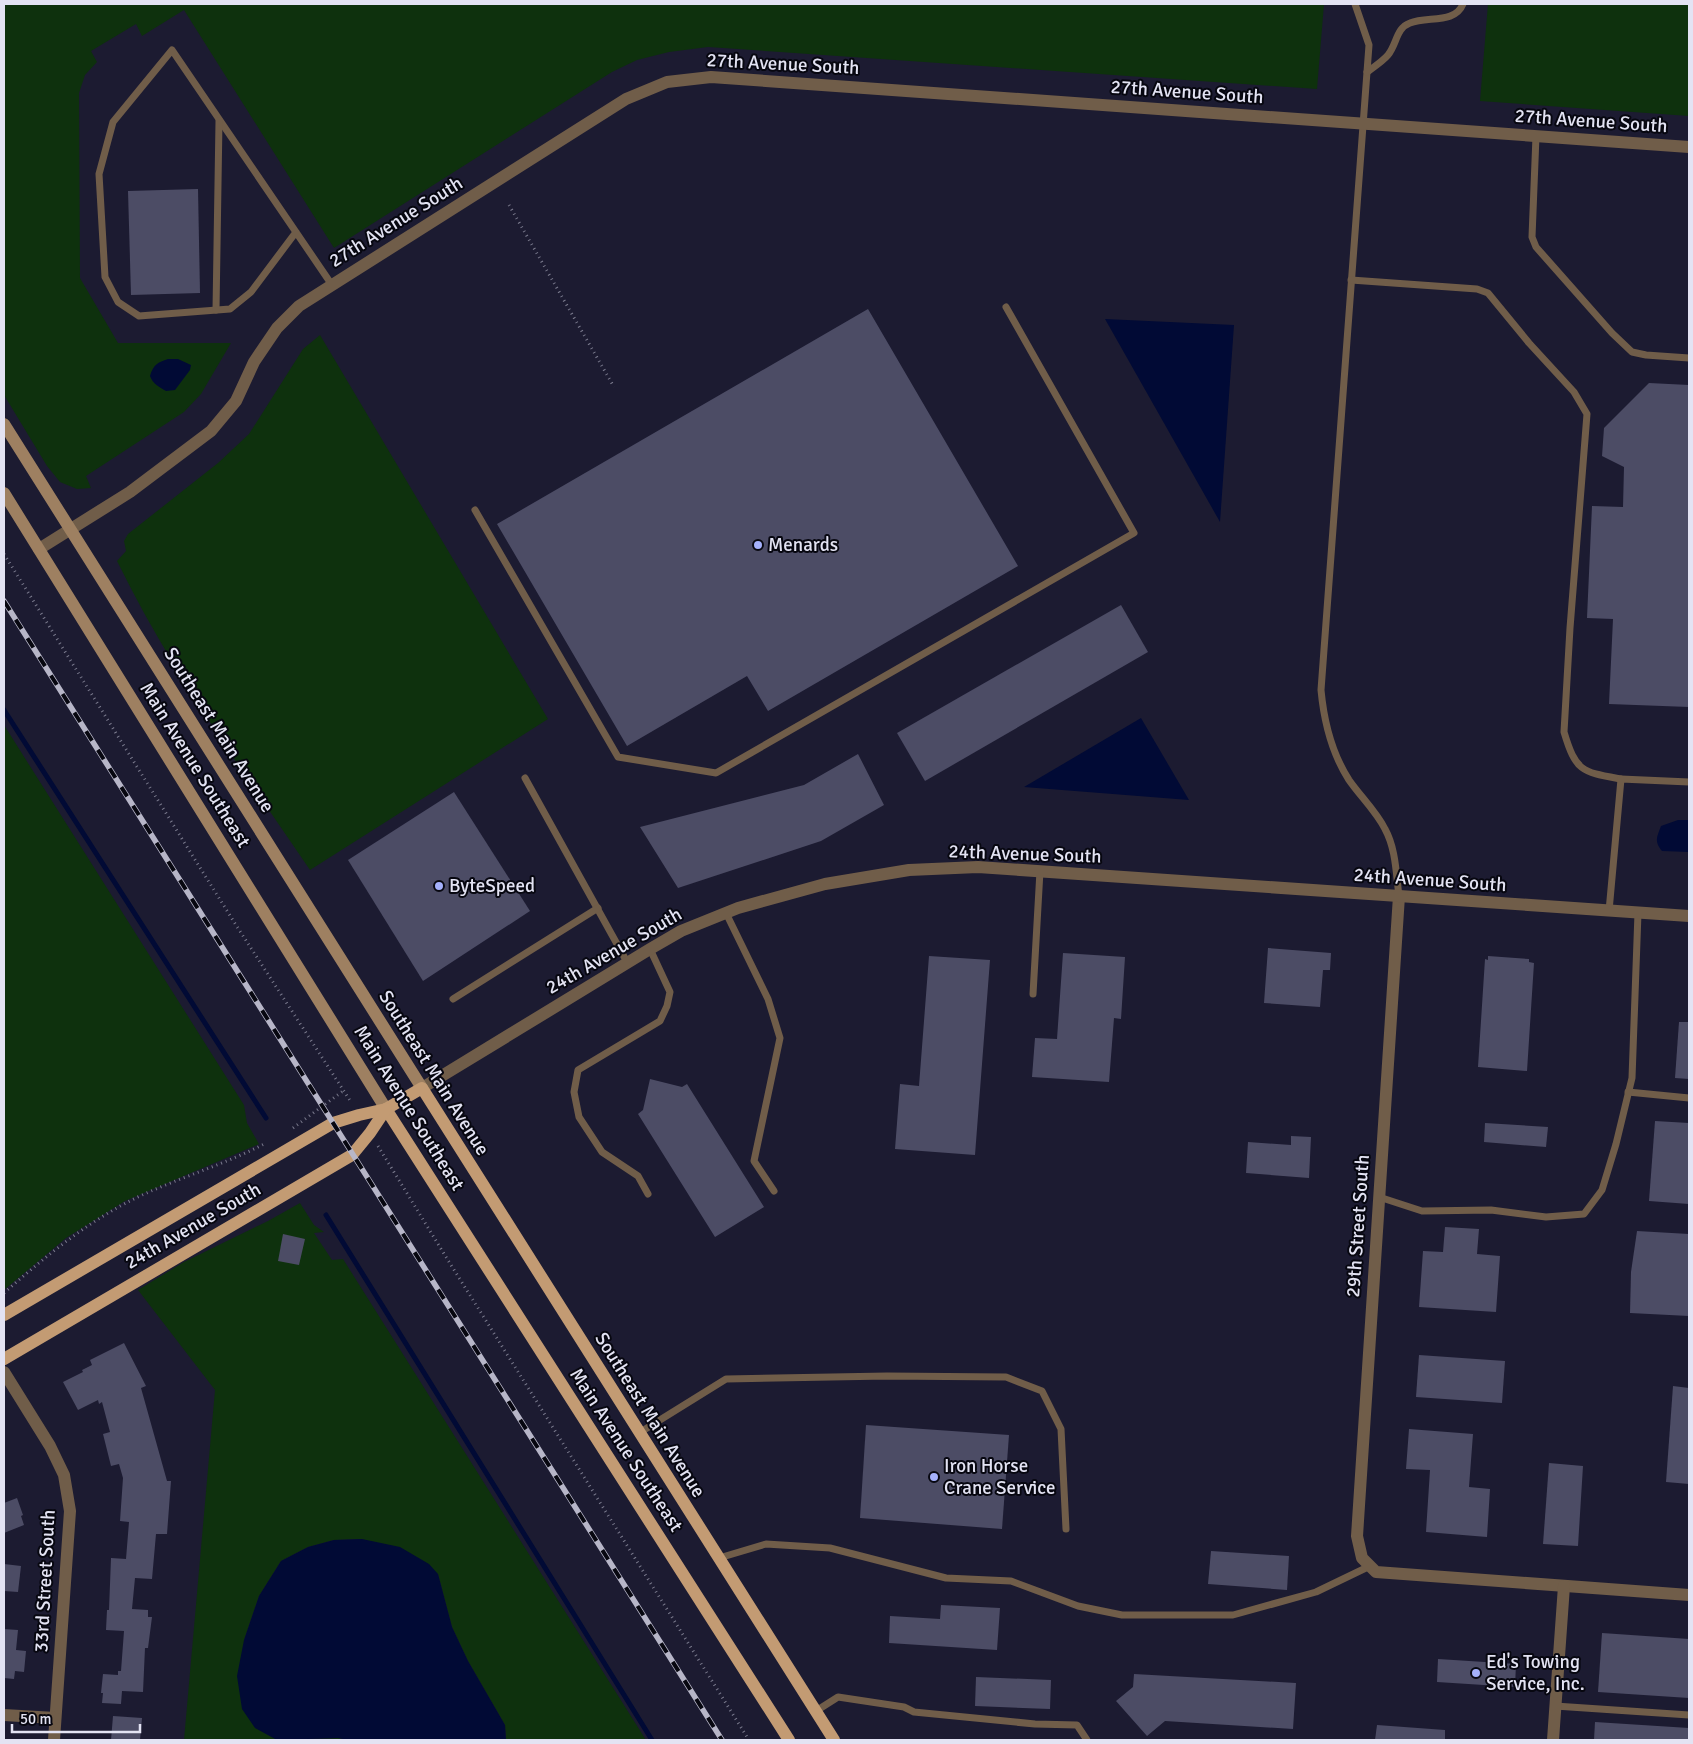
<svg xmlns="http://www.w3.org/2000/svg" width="1693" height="1744" font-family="Signika,sans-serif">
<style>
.green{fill:#0e310d}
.water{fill:#010a35}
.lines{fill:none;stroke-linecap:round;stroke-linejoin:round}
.stream{stroke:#010a35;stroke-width:5}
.building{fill:#4c4c65}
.path{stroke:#7b7b8e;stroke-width:3;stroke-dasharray:1 4;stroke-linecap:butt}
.service{stroke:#705d49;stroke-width:7}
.minor{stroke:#705d49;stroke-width:12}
.tertiary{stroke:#705d49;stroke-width:12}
.secondary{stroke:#9e8061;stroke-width:12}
.primary{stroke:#c39b73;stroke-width:12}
.rail-casing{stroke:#b7b6c8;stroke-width:5.5}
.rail{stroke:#070710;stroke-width:4;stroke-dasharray:11;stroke-linecap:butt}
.poi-dot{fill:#a5b1fc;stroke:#070710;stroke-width:2}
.labels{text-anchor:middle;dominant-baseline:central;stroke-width:4;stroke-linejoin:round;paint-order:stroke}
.street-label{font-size:19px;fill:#e3e3f3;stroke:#070710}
.poi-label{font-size:19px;fill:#e3e3f3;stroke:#070710;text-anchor:start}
</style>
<rect width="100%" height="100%" fill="#1c1b31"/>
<g class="green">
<path d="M4,4h1320l-7,85 -609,-42 -39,5 -32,8 -25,12 -278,176 -150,-238 -42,26 -6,-12 -45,27 6,11 -12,13 -6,18 1,185 38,65h113l-30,51 -17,18 -98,64 5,12 -14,1 -17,-7 -13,-16 -43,-71z"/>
<path d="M1488,4h201v112l-209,-15z"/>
<path d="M320,335l228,384 -238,151c-69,-101 -139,-199 -193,-309l9,-10 -2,-10 4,-7 90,-71 31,-29 54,-85z"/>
<path d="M4,725l240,380 3,18 12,21 -134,57 -59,37 -62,52z"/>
<path d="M300,1203l14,22 10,7 -10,1 18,27 11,-1 303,481h-140l-1,-15 -37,-64 -16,-34 -14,-53 -76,-35 -28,1 -26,7 -27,14 -22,35 -15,44 33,100 62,-2 9,2h-164l31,-350 -77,-100 46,-28 84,-41z"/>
</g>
<g class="water">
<path d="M1105,319l129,6 -14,197z"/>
<path d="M168,359h10l13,6 -1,5 -15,20 -9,1c-7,-4 -13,-7 -16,-15 3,-11 8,-14 18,-17z"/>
<path d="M1141,718l48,82 -165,-13z"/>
<path d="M1678,820h11v32l-27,-1c-8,-10 -5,-14 -1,-25z"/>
<path d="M362,1539l38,8 29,17 9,10 14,53 16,34 37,64 1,15h-158l-10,-2 -61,2 -22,-12 -13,-19 -5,-33 7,-36 15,-44 22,-35 27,-14 26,-7z"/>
</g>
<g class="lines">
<g class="stream">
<path d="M4,710l262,408"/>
<path d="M326,1215l326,525"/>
</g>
</g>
<g class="building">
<path d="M198,189l2,104 -69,2 -3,-104z"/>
<path d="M868,309l150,257 -250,145 -21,-35 -120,70 -130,-222z"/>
<path d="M1649,383l40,2v322l-80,-3 4,-85 -26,-1 5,-112 31,1 1,-40 -22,-11 2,-28z"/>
<path d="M1121,605l27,47 -223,129 -28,-48z"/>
<path d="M858,754l26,51 -63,36 -143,47 -38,-61 164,-42z"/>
<path d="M454,792l76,119 -107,70 -75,-121z"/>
<path d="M1268,948l63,5 -1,17h-7l-3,37 -56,-4z"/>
<path d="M1063,953l62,4 -4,62 -7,-1 -5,64 -77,-5 3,-39 22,1z"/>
<path d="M929,956l61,4 -15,195 -80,-6 5,-65 19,2z"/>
<path d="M1488,956l41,3v3l5,1 -7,108 -49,-4 7,-108 3,1z"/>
<path d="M1679,1022h10v57l-14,-1z"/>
<path d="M650,1079l32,8 5,-3 77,123 -49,30 -77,-123 5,-4z"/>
<path d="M1655,1121l34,2v81l-40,-3z"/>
<path d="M1485,1123l63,4 -2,20 -62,-5z"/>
<path d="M1291,1136l20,1 -2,41 -63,-5 2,-31 43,3z"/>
<path d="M1445,1227l34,2 -2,25 23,2 -4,56 -77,-5 4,-56 20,1z"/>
<path d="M1637,1231l52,3v82l-59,-3 1,-41z"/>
<path d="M283,1234l22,5 -6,26 -21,-4z"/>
<path d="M124,1343l22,43 -5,2 26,93h4l-4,53h-11l-4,45 -17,-1 -3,31 16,1v7h4l-4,31h-3l-2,44 -21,-1 -1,13 -19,-1 1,-10h-2l2,-19 15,1v-4h3l3,-40 -18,-1 1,-20h2l2,-52 15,1 3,-37 -9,-1 3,-43 -4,-14 -8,2 -8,-32 7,-2 -8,-30 -3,2 -1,-4 -20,10 -15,-28 20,-10 -1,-2 10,-5 -2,-5z"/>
<path d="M1419,1355l86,6 -3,42 -86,-6z"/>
<path d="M1673,1386l16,2v96l-23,-2z"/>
<path d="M866,1425l143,10 -7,94 -142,-11z"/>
<path d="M1409,1429l64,5 -4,53 21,2 -3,48 -61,-5 4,-62 -24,-1z"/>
<path d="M1549,1463l34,3 -5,80 -35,-2z"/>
<path d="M17,1498l6,17 -2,1 3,9 -20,8v-30z"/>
<path d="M1211,1551l78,5 -2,34 -79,-6z"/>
<path d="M4,1564l17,2 -3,26 -14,-1z"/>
<path d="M941,1605l59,3 -3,42 -108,-7 1,-27 50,3z"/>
<path d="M4,1629l14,1 -2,20 10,1 -2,21 -9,-1 -1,8 -10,-1z"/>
<path d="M1602,1633l87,6v59l-91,-6z"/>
<path d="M1438,1659l78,5 -1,23 -78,-5z"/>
<path d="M1134,1674l162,9 -3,46 -128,-8 -18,15 -31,-35 17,-14z"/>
<path d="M976,1677l75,3 -1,29 -75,-3z"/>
<path d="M113,1716l29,2 -2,22h-29z"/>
<path d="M1595,1722l94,6v12h-95z"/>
<path d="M1377,1725l68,5v10h-70z"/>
</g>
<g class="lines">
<g class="path">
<path d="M509,205l105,182"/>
<path d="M4,554l230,368 117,180"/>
<path d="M293,1128l50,-37"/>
<path d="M378,1146l68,111 303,483"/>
<path d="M4,1293c42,-37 85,-73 136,-97 41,-19 86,-32 126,-53"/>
</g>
<g class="service">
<path d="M1355,4l14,41 -48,645c3,32 10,62 28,90 11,16 27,31 36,49 11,20 11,45 14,67"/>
<path d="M1367,72c7,-5 16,-11 21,-17 9,-11 8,-27 22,-32 18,-7 45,1 53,-19"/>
<path d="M1536,136l-4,101 4,10 76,86 20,19 14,3 43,3"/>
<path d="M296,232l-45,60 -21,17 -91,7 -21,-14 -13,-25 -6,-103 14,-52 59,-72c53,78 107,156 160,235"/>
<path d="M1351,280l126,9 11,4 41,50 45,49 13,22 -17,214 -6,104c12,40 18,40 57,47"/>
<path d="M216,310l3,-189"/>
<path d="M475,510l143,247 98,16 418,-240 -128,-226"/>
<path d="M525,778l102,184"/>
<path d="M1609,911l12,-132 68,3"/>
<path d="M726,913l42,86 12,39 -26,123 20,30"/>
<path d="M1033,994l7,-123"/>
<path d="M453,999l145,-91"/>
<path d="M1628,1092l61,6"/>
<path d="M648,1194l-10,-18 -36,-24 -23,-35 -5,-25 4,-22 82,-49 7,-15 3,-14 -20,-43"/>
<path d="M1379,1197l43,14 69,-1 55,7 38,-3 18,-24 14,-46 16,-66 6,-165"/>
<path d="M639,1433l87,-54 161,-3 119,1 36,14 19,38 5,100"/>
<path d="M719,1558l47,-14 64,4 116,30 65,3 67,25 44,9h111l83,-23 54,-26"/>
<path d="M1555,1706l134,9"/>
<path d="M816,1711l22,-14 66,10 10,5 121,12 42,1 10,15"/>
</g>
<g class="minor">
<path d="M1399,896l-42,640 5,22 14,14 313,23"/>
<path d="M422,1088l228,-139 31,-18 57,-23 87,-24 84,-14 69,-3 711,49"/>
<path d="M4,1372l46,74 14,29 6,36 -16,229"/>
<path d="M4,1715l51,3"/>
<path d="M1553,1740l11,-154"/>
</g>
<path class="tertiary" d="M39,549l91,-57 81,-61 25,-30 18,-39 23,-34 22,-22 327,-207 41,-17 44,-5 978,70"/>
<g class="secondary">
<path d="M4,424l418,664"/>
<path d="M4,493l382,616"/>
</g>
<g class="primary">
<path d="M386,1109l403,631"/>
<path d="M4,1315l329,-192 26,-8 27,-6 36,-21 412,652"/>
<path d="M4,1359l348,-204 18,-22 16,-24"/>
</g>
<g class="rail-casing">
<path id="rail" d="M4,601l718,1139"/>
</g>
<use href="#rail" class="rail"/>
</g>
<g class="poi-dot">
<circle cx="758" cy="545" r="5"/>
<circle cx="439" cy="886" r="5"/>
<circle cx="934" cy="1477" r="5"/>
<circle cx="1476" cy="1673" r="5"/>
</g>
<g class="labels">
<g class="street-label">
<text transform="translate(783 64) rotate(3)">27th Avenue South</text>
<text transform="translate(1187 92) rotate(4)">27th Avenue South</text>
<text transform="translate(1591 121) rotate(4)">27th Avenue South</text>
<text transform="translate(396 222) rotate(-32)">27th Avenue South</text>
<text transform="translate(219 730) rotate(58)">Southeast Main Avenue</text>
<text transform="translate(195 765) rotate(58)">Main Avenue Southeast</text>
<text transform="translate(1025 854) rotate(2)">24th Avenue South</text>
<text transform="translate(1430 880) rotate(4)">24th Avenue South</text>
<text transform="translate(614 951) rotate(-30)">24th Avenue South</text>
<text transform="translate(434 1073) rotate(58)">Southeast Main Avenue</text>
<text transform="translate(409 1108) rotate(58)">Main Avenue Southeast</text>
<text transform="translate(193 1226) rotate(-30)">24th Avenue South</text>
<text transform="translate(1358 1226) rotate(-86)">29th Street South</text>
<text transform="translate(650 1415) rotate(58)">Southeast Main Avenue</text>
<text transform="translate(626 1450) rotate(57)">Main Avenue Southeast</text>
<text transform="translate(45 1581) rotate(-87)">33rd Street South</text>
</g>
<g class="poi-label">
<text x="768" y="545">Menards</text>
<text x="449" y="886">ByteSpeed</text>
<text x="944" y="1466">Iron Horse<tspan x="944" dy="22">Crane Service</tspan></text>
<text x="1486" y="1662">Ed's Towing<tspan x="1486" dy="22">Service, Inc.</tspan></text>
</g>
</g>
<rect width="1693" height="1744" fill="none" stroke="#e3e3f3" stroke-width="10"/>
<path d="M12 1724v8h128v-8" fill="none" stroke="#e3e3f3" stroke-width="2.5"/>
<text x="20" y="1724" font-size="15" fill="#e3e3f3" stroke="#070710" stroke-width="4" paint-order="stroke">50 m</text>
</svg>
